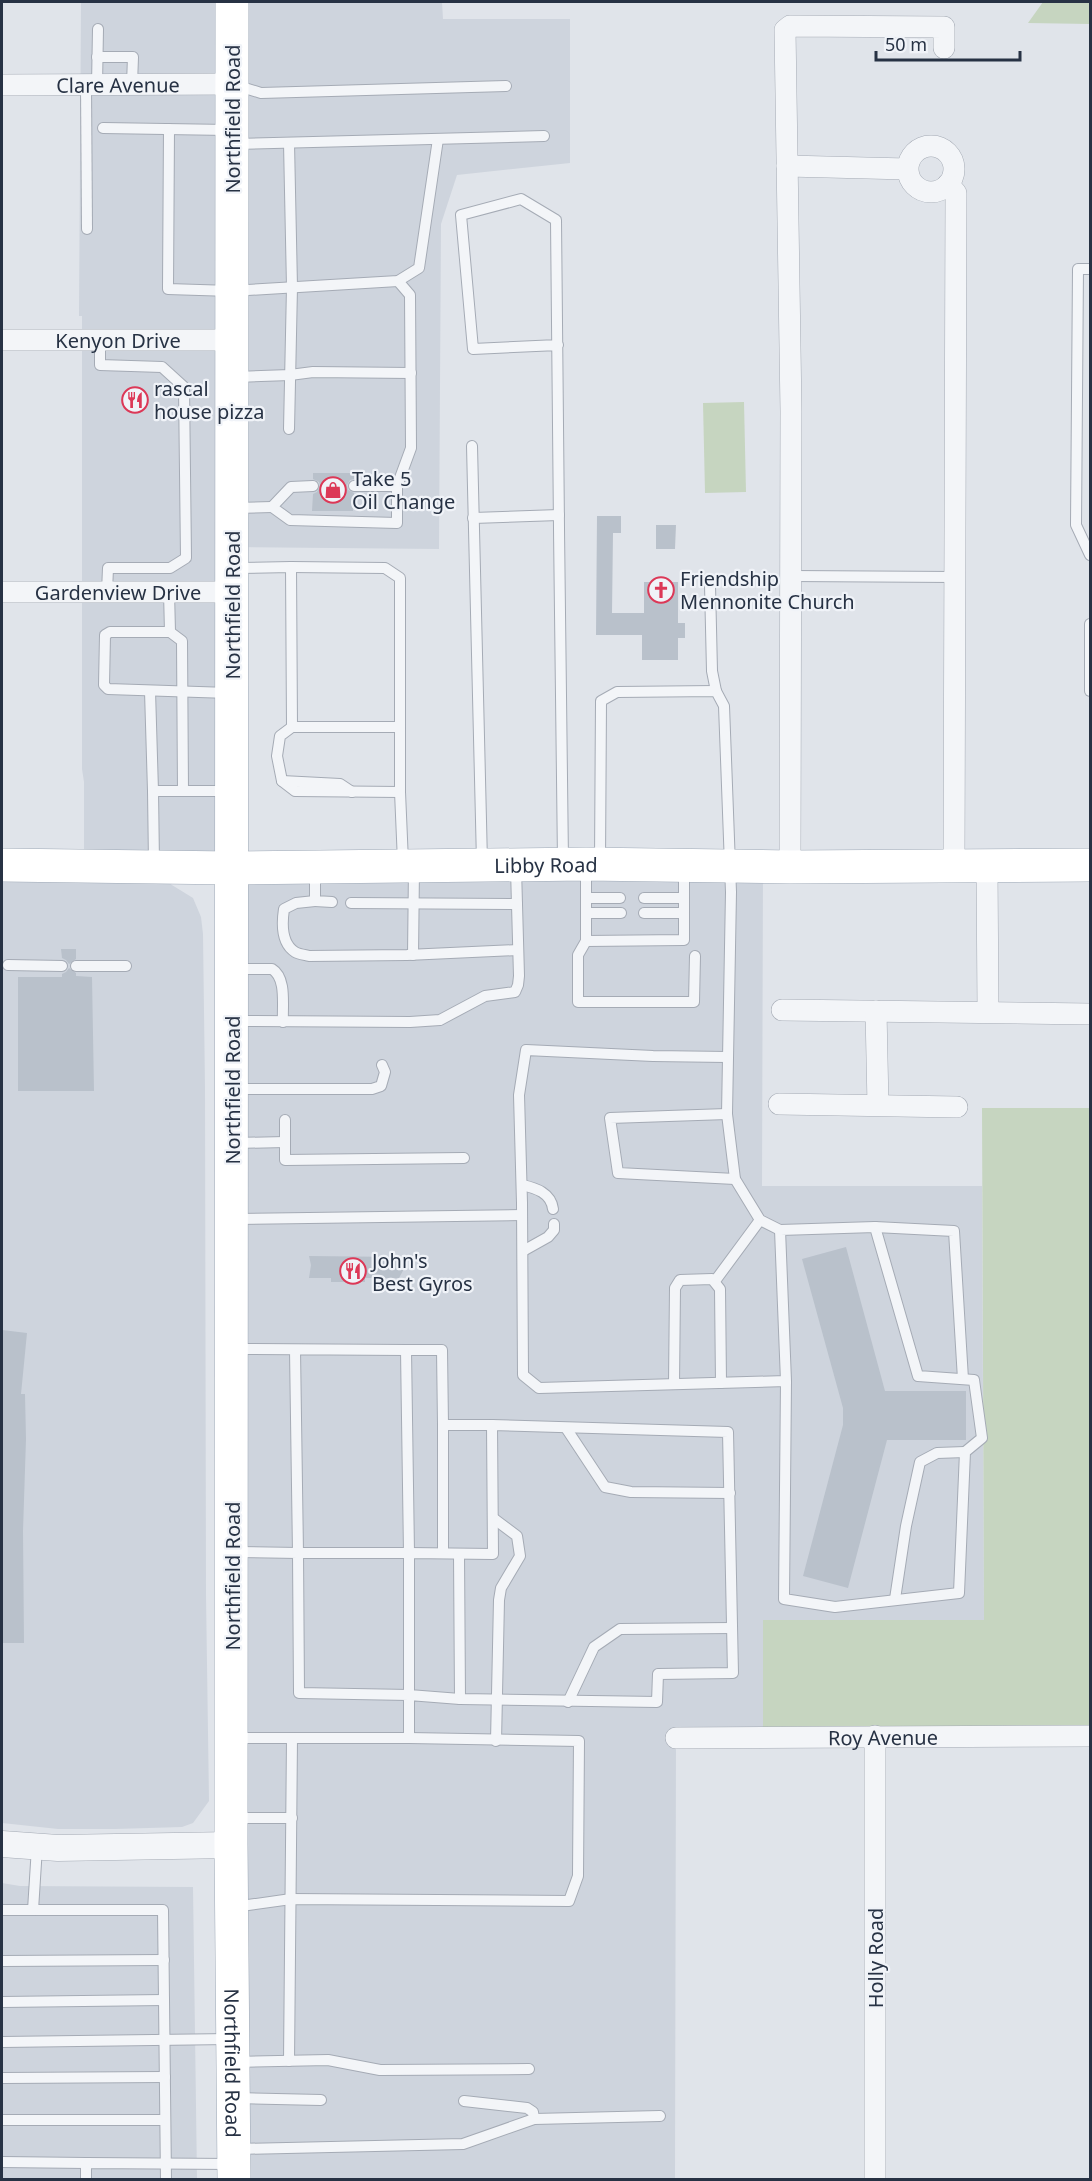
<svg xmlns="http://www.w3.org/2000/svg" width="1092" height="2181" font-family="'Noto Sans',sans-serif">
<style>
.built{fill:#ced4dd}
.green{fill:#c6d5c0}
.building{fill:#b9c1cb}
.lines{fill:none;stroke-linecap:round;stroke-linejoin:round}
.service-casing{stroke:#a5abb5;stroke-width:12}
.minor-casing{stroke:#a5abb5;stroke-width:22}
.tertiary-casing{stroke:#a5abb5;stroke-width:27}
.primary-casing{stroke:#9ea9b7;stroke-width:34}
.service{stroke:#f3f5f8;stroke-width:10}
.minor{stroke:#f3f5f8;stroke-width:21}
.tertiary{stroke:#f3f5f8;stroke-width:26}
.primary{stroke:#fff;stroke-width:33}
.labels{text-anchor:middle;dominant-baseline:central;stroke-width:4.5;stroke-linejoin:round;paint-order:stroke}
.street-label{font-size:20px;fill:#273244;stroke:#f0f3f8}
.poi-label{font-size:20px;fill:#273244;stroke:#f0f3f8;text-anchor:start}
</style>
<rect width="100%" height="100%" fill="#e0e4ea"/>
<g class="built">
<path d="M81,2h361l1,17h127v144l-113,12 -16,49 -2,325 -207,-2v321l531,-2 -1,320h220l2,434h-221v117l-87,1 -1,441h-441l-2,-1311 -148,-2v-84l-2,-13v-453h-3z"/>
<path d="M2,879l165,3 26,16 8,19 2,17 2,154 1,507 3,206 -16,22 -11,4 -67,2h-57l-56,-6z"/>
<path d="M2,1883l18,3 173,1 4,292h-195z"/>
</g>
<g class="green">
<path d="M1043,2h47v22l-62,-1z"/>
<path d="M744,402l2,90 -41,1 -2,-90z"/>
<path d="M982,1108h108v628l-327,1v-117h221z"/>
</g>
<g class="building">
<path d="M313,473h41v6l-4,1 -3,5 1,5 6,3 -1,18h-41l1,-17 4,-2 3,-6 -1,-4 -6,-3z"/>
<path d="M597,516h24v17h-8l-1,80h32v-31h34v41h7v15h-7v22h-36v-25h-46z"/>
<path d="M656,525h20l-1,24h-19z"/>
<path d="M61,949h15v10l-7,5 -3,-4 -4,-2z"/>
<path d="M69,968l7,5v3l16,1 2,114h-76v-114h44v-3l4,-2z"/>
<path d="M846,1247l39,144h81v49h-79l-39,148 -45,-12 40,-151v-17l-41,-149z"/>
<path d="M309,1256l90,1 6,10 -6,11h-34v4h-34v-4h-22l2,-13z"/>
<path d="M2,1330l25,3 -6,61h4l1,45 -3,92 1,112h-22z"/>
</g>
<g class="lines">
<g class="service-casing">
<g id="service">
<path d="M97,57h36l-1,27"/>
<path d="M86,85l1,144"/>
<path d="M97,85l1,-56"/>
<path d="M235,85l26,8 245,-7"/>
<path d="M103,128l125,2"/>
<path d="M169,129l-1,160 63,2 167,-10 21,-13 19,-129"/>
<path d="M289,143l3,144 -3,142"/>
<path d="M236,144l308,-8"/>
<path d="M1090,269h-12l-2,256 14,30"/>
<path d="M100,341v24l62,2 22,20 2,171 -16,10h-62l-1,24"/>
<path d="M558,345l-85,4 -12,-134 60,-16 35,21c3,214 3,427 7,641"/>
<path d="M236,377l54,-2 23,-3 98,1"/>
<path d="M472,446l10,416"/>
<path d="M313,486l-22,1 -19,20 18,13 107,3v-37h-43"/>
<path d="M397,486l14,-38 -1,-153 -12,-14"/>
<path d="M235,508l37,-1"/>
<path d="M473,518l86,-3"/>
<path d="M291,567l94,1 15,10v214l3,70"/>
<path d="M237,568l54,-1 1,160"/>
<path d="M791,576l163,1"/>
<path d="M710,585l2,86 4,20"/>
<path d="M170,632h-60l-5,3 -1,50 4,4 121,4"/>
<path d="M150,691l3,100h30l-1,-150 -12,-9 -1,-40"/>
<path d="M1090,691v-67"/>
<path d="M400,727h-108l-12,9 -3,20 5,25 13,10 105,1"/>
<path d="M282,781l58,3 12,8"/>
<path d="M153,791l1,72"/>
<path d="M183,791h45"/>
<path d="M600,862l1,-161 16,-9 99,-1 8,15 7,186 -4,222 8,65 25,41 20,10"/>
<path d="M586,868v73l98,-1v-71"/>
<path d="M315,870v31l17,1"/>
<path d="M586,898h34"/>
<path d="M644,898h40"/>
<path d="M315,901l-19,2 -12,6c-2,13 -3,34 11,43 3,2 10,3 14,4l98,-1 111,-5"/>
<path d="M351,903l166,1"/>
<path d="M586,913h35"/>
<path d="M644,913h40"/>
<path d="M586,941l-8,14v47h116l1,-46"/>
<path d="M413,955l1,-86"/>
<path d="M8,965l54,1"/>
<path d="M76,966h50"/>
<path d="M235,969h37c15,9 10,37 11,53"/>
<path d="M235,1021l175,1 30,-2 45,-24 30,-4 3,-7 1,-9 -3,-107"/>
<path d="M727,1057l-74,-1 -127,-6 -7,45 3,108 1,172 16,13 247,-7 -2,218 51,8 124,-14 6,-141 17,-14 -8,-58 -56,-4 -43,-149 -95,3 6,151"/>
<path d="M235,1089h137l9,-3 4,-14 -3,-7"/>
<path d="M727,1114l-117,4 8,55 117,6"/>
<path d="M285,1120v40l179,-2"/>
<path d="M236,1143l49,-1"/>
<path d="M522,1185c14,3 29,8 31,24"/>
<path d="M235,1219l287,-4"/>
<path d="M875,1227l79,4 9,148"/>
<path d="M523,1251l25,-14 6,-7v-6"/>
<path d="M715,1281l45,-61"/>
<path d="M235,1349l171,1 3,203h-111l-3,-203"/>
<path d="M406,1350h36l1,75h49"/>
<path d="M674,1384l1,-96 5,-8 32,-1 8,10 1,94"/>
<path d="M566,1428l39,59 26,5 99,1"/>
<path d="M493,1518l24,18 3,20 -19,32 -2,12 -3,141"/>
<path d="M235,1552l63,1 1,140 110,2 51,4 197,3 1,-28 75,-1 -5,-241 -236,-7 1,129 -84,-1v185"/>
<path d="M443,1553v-128"/>
<path d="M459,1554l1,145"/>
<path d="M895,1599l11,-73 14,-64 17,-9 28,-1"/>
<path d="M568,1702l26,-55 26,-18 112,-1"/>
<path d="M235,1818h57"/>
<path d="M234,1907l57,-8 278,2 9,-25 1,-135 -170,-3h-174"/>
<path d="M2,1910h161l3,270"/>
<path d="M33,1910l4,-63"/>
<path d="M2,1961l162,-1"/>
<path d="M2,2002l162,-2"/>
<path d="M2,2042l228,-3"/>
<path d="M289,2061l3,-323"/>
<path d="M236,2062l92,-2 52,10 149,-1"/>
<path d="M2,2078l163,-1"/>
<path d="M237,2098l84,2"/>
<path d="M464,2101l63,7 6,4 1,7"/>
<path d="M2,2120h163"/>
<path d="M238,2149l225,-5 71,-25 126,-3"/>
<path d="M2,2162l84,1"/>
<path d="M86,2180v-17l146,1"/>
</g>
</g>
<g class="minor-casing">
<g id="minor">
<path id="s1" d="M2,85l230,-1"/>
<circle cx="931" cy="169" r="23"/>
<path d="M787,166l120,3"/>
<path d="M948,184l8,9 -2,673"/>
<path id="s2" d="M2,340h231"/>
<path id="s3" d="M2,592h230"/>
<path d="M987,866l1,146"/>
<path d="M790,867l1,-456 -6,-381 5,-4 154,1v21"/>
<path d="M782,1010l308,4"/>
<path d="M876,1011l2,94"/>
<path d="M779,1104l178,3"/>
<path d="M875,1736v444"/>
<path id="s4" d="M676,1738l414,-2"/>
</g>
</g>
<g class="tertiary-casing">
<path id="tertiary" d="M2,1844l56,4 173,-3"/>
</g>
<g class="primary-casing">
<g id="primary">
<path id="s5" d="M232,2l-1,1843 3,335"/>
<path id="s6" d="M2,865l230,3 354,-4 204,3 300,-2"/>
</g>
</g>
<use href="#service" class="service"/>
<use href="#minor" class="minor"/>
<use href="#tertiary" class="tertiary"/>
<use href="#primary" class="primary"/>
</g>
<defs>
<g id="restaurant-ring" transform="scale(1.35)"><circle r="9.5" fill="#f0f3f8" stroke="#dc3857" stroke-width="1.5"/><path d="M-5-6h1v4h1v-4h1v4h1v-4h1v5L-1.5 .5V6h-2V.5L-5-1ZM5-6V6H3V1.5H1.5Q1.5-4 5-6Z" fill="#dc3857"/></g>
<g id="shop-ring" transform="scale(1.35)"><circle r="9.5" fill="#f0f3f8" stroke="#dc3857" stroke-width="1.5"/><path d="M-5-2.5h2.3a2.7 3.5 0 0 1 5.4 0H5L5.5 6h-11ZM-1.5-2.5h3a1.5 2.3 0 0 0-3 0Z" fill="#dc3857"/></g>
<g id="church-ring" transform="scale(1.35)"><circle r="9.5" fill="#f0f3f8" stroke="#dc3857" stroke-width="1.5"/><path d="M-1.2-6h2.4v3.5h3.3v2.4h-3.3V6h-2.4V-.1h-3.3v-2.4h3.3Z" fill="#dc3857"/></g>
</defs>
<g fill-rule="evenodd">
<use href="#restaurant-ring" x="135" y="400"/>
<use href="#shop-ring" x="333" y="490"/>
<use href="#church-ring" x="661" y="590"/>
<use href="#restaurant-ring" x="353" y="1271"/>
</g>
<g class="labels">
<g class="street-label">
<text stroke="none"><textPath href="#s1" startOffset="116">Clare Avenue</textPath></text>
<text transform="translate(232 119) rotate(-90)">Northfield Road</text>
<text stroke="none"><textPath href="#s2" startOffset="116">Kenyon Drive</textPath></text>
<text stroke="none"><textPath href="#s3" startOffset="116">Gardenview Drive</textPath></text>
<text transform="translate(232 605) rotate(-90)">Northfield Road</text>
<text stroke="none"><textPath href="#s6" startOffset="544">Libby Road</textPath></text>
<text transform="translate(232 1090) rotate(-90)">Northfield Road</text>
<text transform="translate(232 1576) rotate(-90)">Northfield Road</text>
<text stroke="none"><textPath href="#s4" startOffset="207">Roy Avenue</textPath></text>
<text transform="translate(875 1958) rotate(-90)">Holly Road</text>
<text stroke="none"><textPath href="#s5" startOffset="2061">Northfield Road</textPath></text>
</g>
<g class="poi-label">
<text x="154" y="388">rascal<tspan x="154" dy="23">house pizza</tspan></text>
<text x="352" y="478">Take 5<tspan x="352" dy="23">Oil Change</tspan></text>
<text x="680" y="578">Friendship<tspan x="680" dy="23">Mennonite Church</tspan></text>
<text x="372" y="1260">John's<tspan x="372" dy="23">Best Gyros</tspan></text>
</g>
</g>
<rect width="1092" height="2181" fill="none" stroke="#273244" stroke-width="6"/>
<path d="M876 51v9h144v-9" fill="none" stroke="#273244" stroke-width="3"/>
<text x="885" y="51" font-size="18" fill="#273244" stroke="#f0f3f8" stroke-width="4.5" paint-order="stroke">50 m</text>
</svg>
